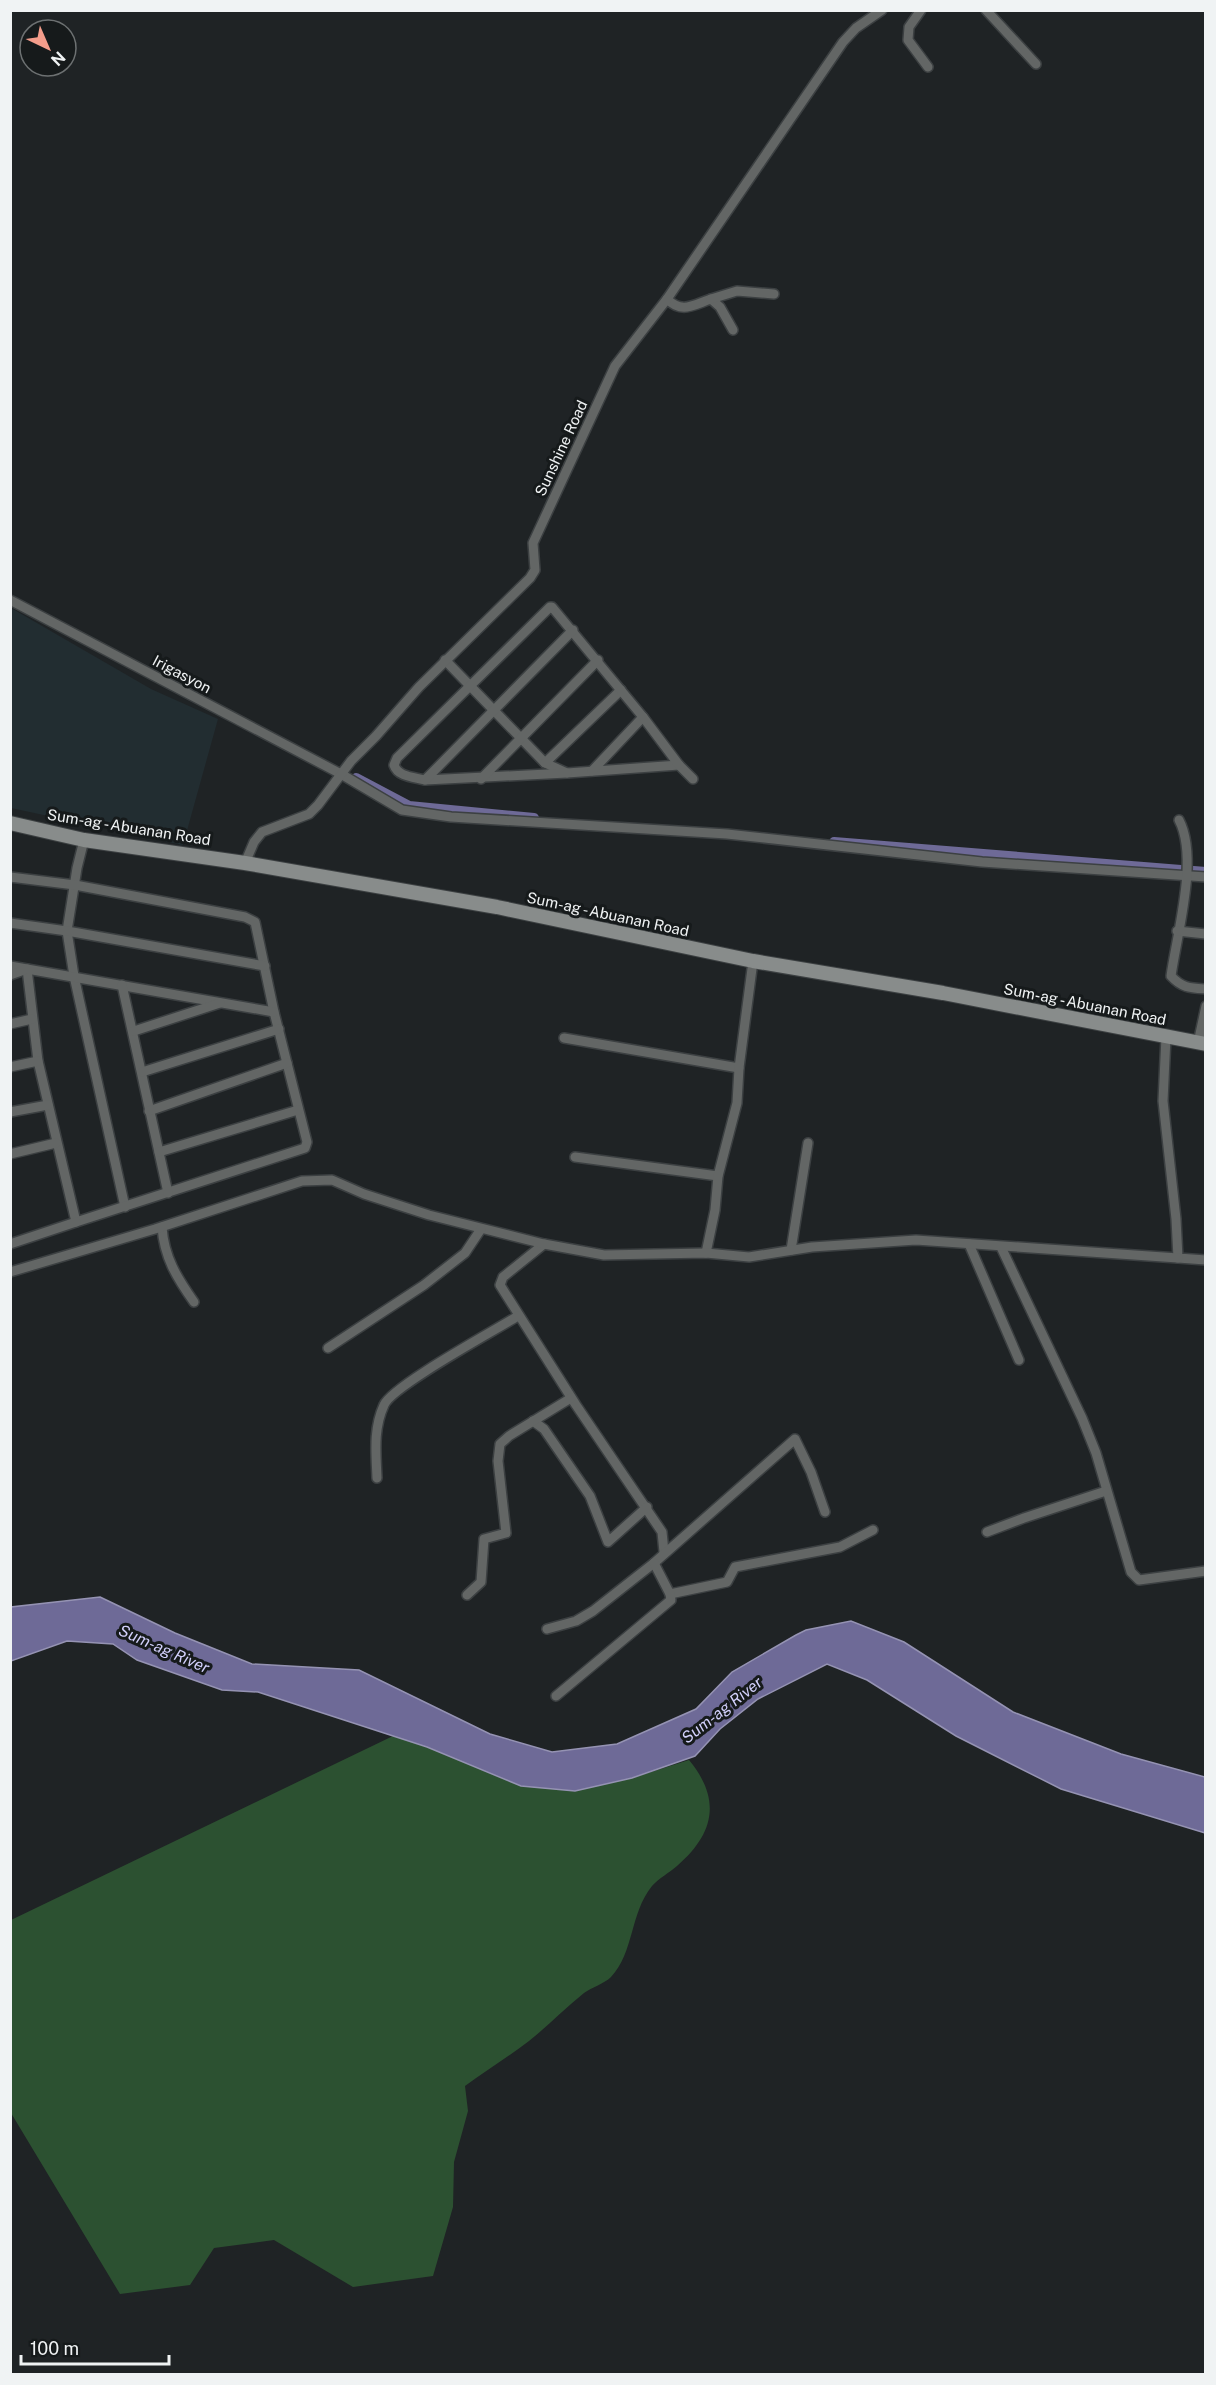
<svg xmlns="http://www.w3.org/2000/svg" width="1216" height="2385" font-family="'Public Sans',sans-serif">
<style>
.built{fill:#222d31}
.forest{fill:#2c5131}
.water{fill:#6e6a97;stroke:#9593b3;stroke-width:1.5}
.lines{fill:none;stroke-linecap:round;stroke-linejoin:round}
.canal{stroke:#6e6a97;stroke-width:10}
.street-casing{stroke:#3c4042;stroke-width:12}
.secondary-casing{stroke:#3c4042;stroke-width:16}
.street{stroke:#636665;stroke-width:9}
.secondary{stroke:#888c8b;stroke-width:14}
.labels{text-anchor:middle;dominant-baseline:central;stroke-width:6;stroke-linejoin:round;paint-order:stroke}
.street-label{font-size:15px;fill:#f0f3f4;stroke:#161a1b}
.water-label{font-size:16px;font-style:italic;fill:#d2d0fb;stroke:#161a1b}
</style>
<rect width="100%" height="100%" fill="#1f2325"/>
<path class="built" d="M11,608l140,81 67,30 -35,126 -172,-37z"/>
<path class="forest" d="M393,1736l34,11 94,39 54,5 57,-13 57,-18c33,40 25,74 -12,106 -8,7 -18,12 -25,20 -22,27 -18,67 -41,91 -7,7 -19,10 -27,16 -19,15 -36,33 -55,48 -21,16 -43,30 -64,45l3,25 -14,51 -1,45 -20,69 -80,11 -79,-47 -60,8 -24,37 -70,9 -109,-181v-193z"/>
<path class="water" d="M100,1597l75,36 77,31 107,6 131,64 62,18 65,-8 79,-35 36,-37 64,-37 10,-5 45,-9 53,21 109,70 108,42 84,23v56l-144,-44 -105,-53 -89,-56 -40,-16 -69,35 -38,30 -25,27 -63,22 -57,13 -54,-5 -94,-39 -169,-55 -36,-2 -85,-30 -24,-16 -46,-3 -56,20v-54z"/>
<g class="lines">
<g class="canal">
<path d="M356,778l53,28 125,12"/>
<path d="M834,842l372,30"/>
</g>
<g class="street-casing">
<g id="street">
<path d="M921,10l-12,17 -1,13 20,27"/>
<path d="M986,10l50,54"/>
<path d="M667,299c15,15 26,6 44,0l9,8 13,23"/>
<path d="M711,299l26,-8 37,3"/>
<path d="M10,600l331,174 61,36 49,7 276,17 255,28 224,15"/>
<path d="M445,660l100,103 22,10 112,-8"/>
<path d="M545,763l76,-73"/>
<path d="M592,771l51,-54"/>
<path d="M567,773l-142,7c-11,-3 -27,-3 -31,-15l3,-7 153,-151h2l91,110 36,48 14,14"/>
<path d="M481,779l117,-119"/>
<path d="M425,780l148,-150"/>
<path d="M1179,820c20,38 -2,113 -8,156 11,12 19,12 35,13"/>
<path d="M84,840l-7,28 -10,63 7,45 51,231"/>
<path d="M245,863l9,-21 8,-10 47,-18 9,-9 33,-44 25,-25 43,-49 111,-109 5,-8 -2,-27 82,-177 52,-67 176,-257 13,-14 26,-18"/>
<path d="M10,877l65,8 170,32 10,5 19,90 33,130 -2,6 -229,74 -38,-161 -11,-92 -17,-3"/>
<path d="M10,923l57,8 198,35"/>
<path d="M1177,931l29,3"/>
<path d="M10,975l17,-6 247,43"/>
<path d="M122,985l46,208"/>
<path d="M10,1024l22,-5"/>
<path d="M134,1031l86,-28"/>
<path d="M1166,1037l-3,64 13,118 2,39 28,2"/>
<path d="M564,1038l175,30"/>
<path d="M1198,1043l8,-37"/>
<path d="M10,1067l28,-6"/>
<path d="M142,1072l137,-43"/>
<path d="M149,1111l138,-48"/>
<path d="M10,1112l38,-7"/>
<path d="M159,1152l139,-42"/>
<path d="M10,1154l46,-11"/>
<path d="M575,1157l143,19"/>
<path d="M162,1227c2,30 15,51 32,75"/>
<path d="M10,1244l66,-22"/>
<path d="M544,1244l-41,33 -3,8 76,120 86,127 2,20"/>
<path d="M969,1244l50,116"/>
<path d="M1001,1247l81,171 14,35 35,119 8,8 67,-9"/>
<path d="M791,1250l17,-107"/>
<path d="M706,1253l9,-43 3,-34 19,-73 2,-35 14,-107"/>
<path d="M10,1272l145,-43 147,-48 30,-1 32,14 65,21 115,29 60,11 102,-2 43,4 63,-10 104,-7 262,18"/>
<path d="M328,1348l96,-63 41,-32 16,-24"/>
<path d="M533,1421l11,8 46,67 18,46 39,-35"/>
<path d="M377,1478c-1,-25 -4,-49 7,-73 8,-19 110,-74 134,-89"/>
<path d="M987,1532l37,-14 82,-27"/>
<path d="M670,1594l57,-12 8,-15 105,-20 33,-17"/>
<path d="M467,1595l14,-13 3,-43 22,-6 -8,-72 2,-17 9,-8 62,-38"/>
<path d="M547,1629l29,-8 17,-10 61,-48 141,-124 16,33 14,40"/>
<path d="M556,1696l115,-96 -1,-6 -16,-31"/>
</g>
</g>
<g class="secondary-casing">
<path id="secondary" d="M10,823l74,17 161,23 252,44 256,54 190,32 263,51"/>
</g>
<use href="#street" class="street"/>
<use href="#secondary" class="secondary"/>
</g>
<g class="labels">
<g class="street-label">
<text transform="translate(561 448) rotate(-65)">Sunshine Road</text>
<text transform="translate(182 674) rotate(28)">Irigasyon</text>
<text transform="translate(129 827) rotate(9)">Sum-ag - Abuanan Road</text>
<text transform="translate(608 914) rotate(12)">Sum-ag - Abuanan Road</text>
<text transform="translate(1085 1004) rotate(11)">Sum-ag - Abuanan Road</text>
</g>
<g class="water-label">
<text transform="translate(164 1649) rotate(24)">Sum-ag River</text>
<text transform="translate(722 1710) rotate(-38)">Sum-ag River</text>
</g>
</g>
<rect width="1216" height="2385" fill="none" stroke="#f0f3f4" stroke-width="24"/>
<g transform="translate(48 48) rotate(136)"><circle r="28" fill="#161a1b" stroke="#6d7172" stroke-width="1.5"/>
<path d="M0-4.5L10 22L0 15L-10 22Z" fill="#f49d8b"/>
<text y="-9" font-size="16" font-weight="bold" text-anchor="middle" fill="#f0f3f4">N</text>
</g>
<path d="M21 2355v9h148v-9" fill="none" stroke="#f0f3f4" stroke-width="3"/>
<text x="30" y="2355" font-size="18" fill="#f0f3f4" stroke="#161a1b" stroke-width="4.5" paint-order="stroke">100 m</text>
</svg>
